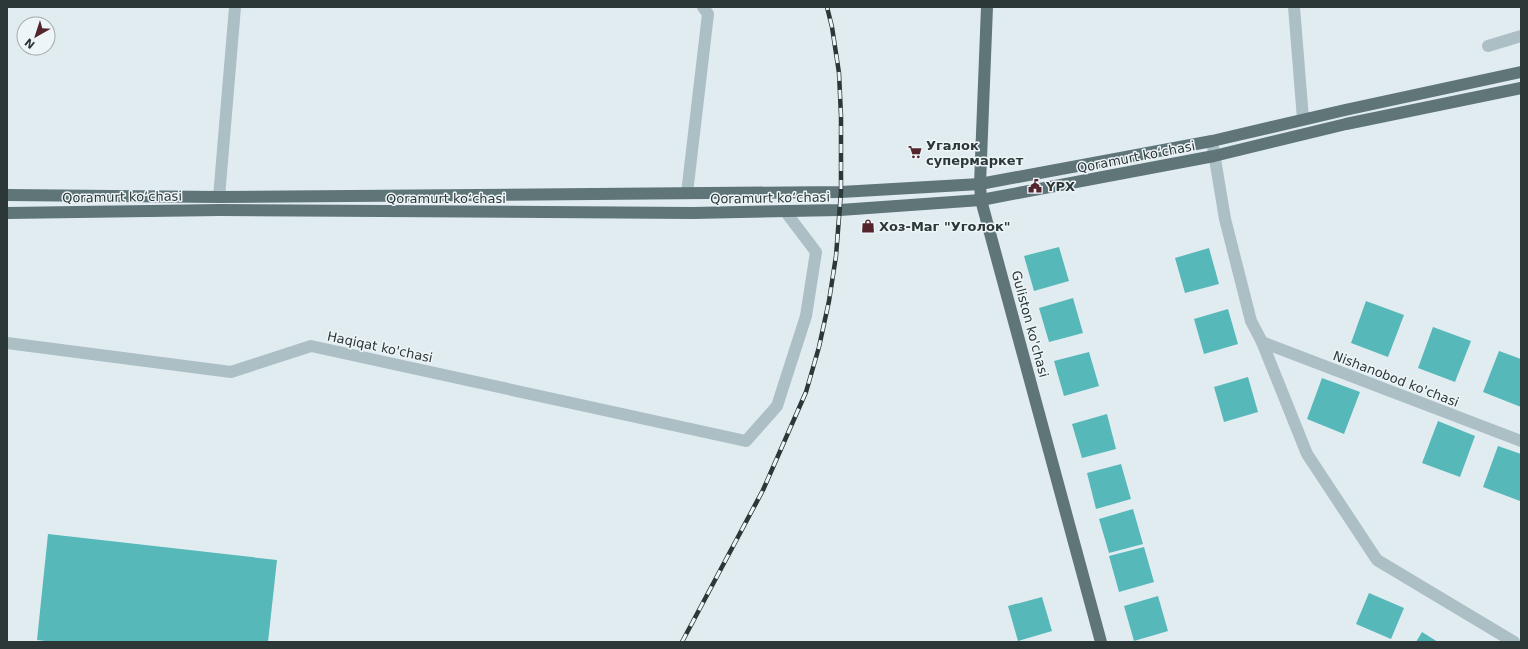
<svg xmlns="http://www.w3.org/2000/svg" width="1528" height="649" font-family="'DejaVu Sans',sans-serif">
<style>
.building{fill:#57b8b9}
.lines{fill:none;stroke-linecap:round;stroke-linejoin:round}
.minor{stroke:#abbfc5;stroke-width:12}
.major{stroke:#5f7578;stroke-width:12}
.rail-casing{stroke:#2c3737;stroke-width:4.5}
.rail{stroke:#edf5f9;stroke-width:3;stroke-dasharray:9;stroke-linecap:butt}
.labels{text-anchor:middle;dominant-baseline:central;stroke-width:3;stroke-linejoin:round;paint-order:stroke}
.poi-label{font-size:13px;font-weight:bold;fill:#2c3737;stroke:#edf5f9;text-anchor:start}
.street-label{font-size:13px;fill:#2c3737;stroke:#edf5f9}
</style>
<rect width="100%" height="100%" fill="#e1ecf1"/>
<g class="building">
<path d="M1059,247l10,34 -35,10 -10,-35z"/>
<path d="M1209,248l10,36 -34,9 -10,-35z"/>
<path d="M1073,298l10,35 -34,9 -10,-34z"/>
<path d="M1366,301l38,14 -16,42 -37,-14z"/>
<path d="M1228,309l10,35 -34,10 -10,-35z"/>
<path d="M1433,327l38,14 -16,41 -37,-14z"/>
<path d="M1499,351l22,8v48l-38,-15z"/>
<path d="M1089,352l10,34 -35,10 -10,-35z"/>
<path d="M1248,377l10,35 -34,10 -10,-35z"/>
<path d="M1322,378l38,14 -16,42 -37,-15z"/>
<path d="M1107,414l9,35 -34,9 -10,-34z"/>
<path d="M1438,421l37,15 -15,41 -38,-14z"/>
<path d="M1498,446l23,8 -1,47 -37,-14z"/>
<path d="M1121,464l10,35 -35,10 -9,-36z"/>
<path d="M1133,509l10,35 -34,9 -10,-34z"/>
<path d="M48,534l229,26 -9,82h-215l-16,-2z"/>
<path d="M1144,547l10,35 -35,10 -10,-36z"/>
<path d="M1369,593l35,15 -13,31 -35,-15z"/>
<path d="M1158,596l10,35 -34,10 -10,-35z"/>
<path d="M1042,597l10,34 -34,10 -10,-35z"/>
<path d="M1422,632l16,10h-22z"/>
</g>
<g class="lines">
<g class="minor">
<path d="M1294,7l9,112"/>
<path d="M1488,46l33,-10"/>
<path d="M1212,141l13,78 26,102 11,21 45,112 70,106 137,82"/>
<path d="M687,193l21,-179 -5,-7"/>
<path d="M219,197l16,-190"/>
<path d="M1262,342l259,99"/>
<path d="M7,343l224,29 80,-26 435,95 31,-35 29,-90 10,-64 -31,-41"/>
</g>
<g class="major">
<path d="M987,7l-7,177 1,16 120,442"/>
<path d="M7,195l212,2 622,-5 139,-8 232,-43 133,-31 176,-38"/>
<path d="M7,213l213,-3 473,3 147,-3 141,-10 233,-44 132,-32 175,-36"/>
</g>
<g class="rail-casing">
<path id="rail" d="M682,642l81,-152 43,-98 13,-45 10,-46 7,-45 5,-64v-76l-2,-43 -7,-46 -5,-20"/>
</g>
<use href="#rail" class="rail"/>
</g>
<defs>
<g id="supermarket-bare" transform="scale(1.08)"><path d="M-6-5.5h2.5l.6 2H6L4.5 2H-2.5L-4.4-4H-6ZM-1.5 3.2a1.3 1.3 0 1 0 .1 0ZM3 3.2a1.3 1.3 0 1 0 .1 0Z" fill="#55252d" stroke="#edf5f9" stroke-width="2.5" paint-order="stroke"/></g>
<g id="civic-bare" transform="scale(1.08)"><path d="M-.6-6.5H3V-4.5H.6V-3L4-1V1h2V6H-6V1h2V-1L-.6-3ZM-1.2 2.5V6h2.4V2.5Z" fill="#55252d" stroke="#edf5f9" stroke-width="2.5" paint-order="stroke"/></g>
<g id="shop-bare" transform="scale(1.08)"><path d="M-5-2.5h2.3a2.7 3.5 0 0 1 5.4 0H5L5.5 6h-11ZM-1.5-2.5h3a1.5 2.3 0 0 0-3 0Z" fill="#55252d" stroke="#edf5f9" stroke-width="2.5" paint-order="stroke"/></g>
</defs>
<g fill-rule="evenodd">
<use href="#supermarket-bare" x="915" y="152"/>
<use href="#civic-bare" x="1035" y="186"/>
<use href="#shop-bare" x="868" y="226"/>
</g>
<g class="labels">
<g class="poi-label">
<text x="926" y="145">Угалок<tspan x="926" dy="15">супермаркет</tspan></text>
<text x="1046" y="186">YPX</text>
<text x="879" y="226">Хоз-Маг "Уголок"</text>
</g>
<g class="street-label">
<text transform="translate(1136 157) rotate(-11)">Qoramurt koʻchasi</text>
<text transform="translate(122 197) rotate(-1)">Qoramurt koʻchasi</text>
<text x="446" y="198">Qoramurt koʻchasi</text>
<text transform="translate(770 198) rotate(-1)">Qoramurt koʻchasi</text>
<text transform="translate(1030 324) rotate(75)">Guliston ko'chasi</text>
<text transform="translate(380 347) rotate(12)">Haqiqat ko'chasi</text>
<text transform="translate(1396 379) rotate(21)">Nishanobod ko'chasi</text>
</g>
</g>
<rect width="1528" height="649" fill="none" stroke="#2c3737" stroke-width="16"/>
<g transform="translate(36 36) rotate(219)"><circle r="19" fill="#edf5f9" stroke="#a0a9ab"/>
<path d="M0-3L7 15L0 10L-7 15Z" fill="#55252d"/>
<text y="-6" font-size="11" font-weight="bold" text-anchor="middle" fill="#2c3737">N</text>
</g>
</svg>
